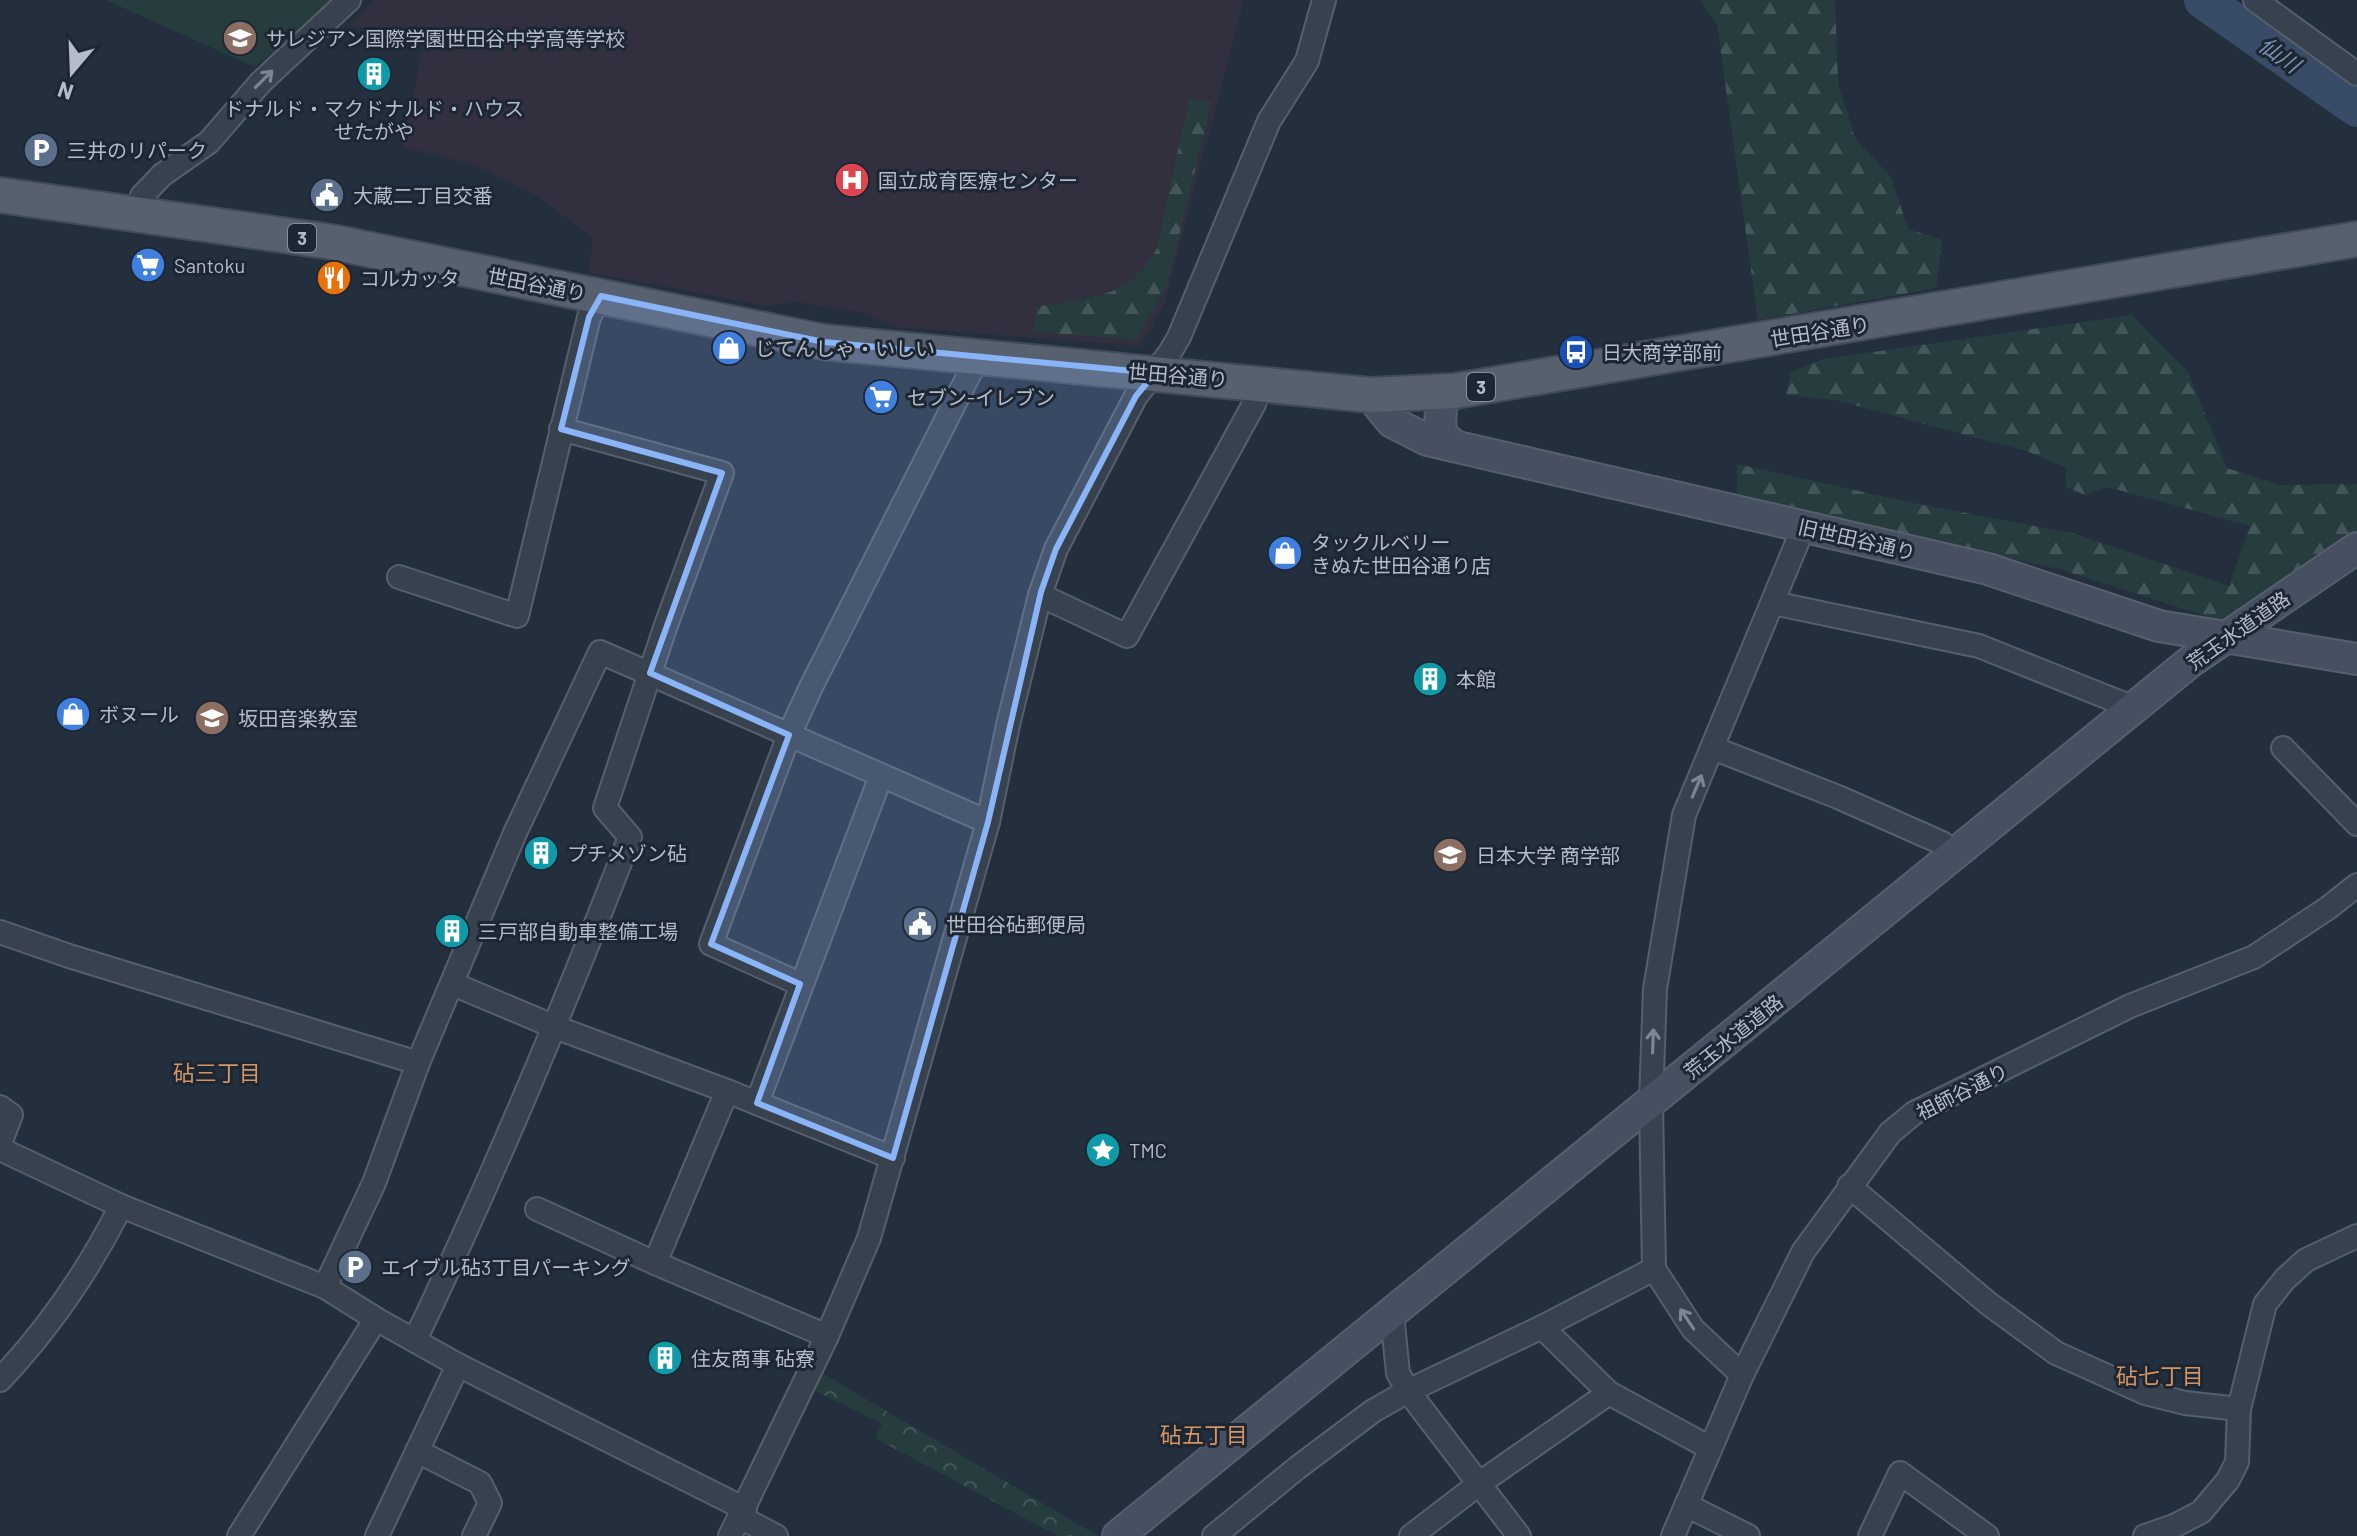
<svg xmlns="http://www.w3.org/2000/svg" width="2357" height="1536" font-family="Barlow,'Noto Sans JP',sans-serif">
<style>
.medical{fill:#32303f}
.green{fill:#263c3f}
.forest{fill:url(#forest-firs)}
.park{fill:url(#park-crowns)}
.lines{fill:none;stroke-linecap:round;stroke-linejoin:round}
.river{stroke:#394c67;stroke-width:38}
.street-casing{stroke:#565f6c;stroke-width:26}
.secondary-casing{stroke:#565f6c;stroke-width:34}
.primary-casing{stroke:#414a57;stroke-width:38}
.street{stroke:#38414e;stroke-width:22}
.secondary{stroke:#465061;stroke-width:30}
.primary{stroke:#56606e;stroke-width:34}
.oneway{stroke:#7c8592}
.marked{fill:#8ab4f8;fill-opacity:0.2;stroke:#8ab4f8;stroke-width:6;stroke-linejoin:round}
.labels{text-anchor:middle;dominant-baseline:central;stroke-width:6;stroke-linejoin:round;paint-order:stroke}
.shield{fill:#1d2633;stroke:#878f9c;stroke-width:2}
.shield-label{font-size:18px;font-weight:bold;fill:#b4bcc9}
.poi-label{font-size:20px;fill:#b4bcc9;stroke:#1d2633;text-anchor:start}
.street-label{font-size:20px;fill:#b4bcc9;stroke:#1d2633}
.water-label{font-size:22px;font-style:italic;fill:#7c92b1;stroke:#1d2633}
.neighbourhood-label{font-size:22px;fill:#d59563;stroke:#1d2633}
</style>
<defs>
<pattern id="forest-firs" width="22" height="20" patternUnits="userSpaceOnUse" patternTransform="scale(2)"><rect width="22" height="20" fill="#263c3f"/><path d="M5 1l3.5 6h-7zM16 11l3.5 6h-7z" fill="#435659"/></pattern>
<pattern id="park-crowns" width="20" height="18" patternUnits="userSpaceOnUse" patternTransform="scale(2)"><rect width="20" height="18" fill="#263c3f"/><path d="M2 6a3 3 0 1 1 6 0M12 15a3 3 0 1 1 6 0" fill="none" stroke="#435659"/></pattern>
</defs>
<rect width="100%" height="100%" fill="#242f3e"/>
<path class="medical" d="M374,0h870l-80,304 -23,42 -245,-19 -35,-15 -65,-10 -28,4 -179,-34 4,-34 -56,-42 -61,-31 -73,-18 22,-109 -75,-13z"/>
<path class="green" d="M106,0h231l-82,67z"/>
<g class="forest">
<path d="M1700,0h135l3,83 17,55 36,39 17,52 34,11 -6,48 -178,32 -41,-296z"/>
<path d="M1189,99l23,2 -45,184 -30,54 -103,-7 2,-25c52,-10 95,-7 121,-59z"/>
<path d="M2132,315l56,57 39,96 53,17 77,-1v52l-129,87 -169,-54 -322,-71v-34l171,38 168,32 153,52 21,-60 -142,-39 -23,8 -19,-8v-20l-40,-16 -191,-51 -49,-5 5,-23 33,-13z"/>
</g>
<path class="park" d="M822,1373l276,163h-40l-183,-98 7,-14 -70,-35z"/>
<g class="lines">
<path class="river" d="M2203,0l154,108"/>
<g class="street-casing">
<g id="street">
<path d="M2255,0l102,74"/>
<path d="M138,215l4,-19 20,-21 47,-33 52,-60 88,-82"/>
<path d="M399,577l118,39 72,-299 12,-21"/>
<path d="M1040,595l87,41 127,-232 5,-21"/>
<path d="M1773,603l206,43 155,62"/>
<path d="M1713,748l125,49 104,46 12,12"/>
<path d="M2283,748l74,76"/>
<path d="M0,932l69,24 349,107"/>
<path d="M453,984l102,43 172,64 166,67"/>
<path d="M800,984l-89,-40 78,-209 22,-48 167,-330"/>
<path d="M757,1103l124,-327"/>
<path d="M0,1107l11,8 -11,28"/>
<path d="M0,1149l121,57 204,81 51,32 82,46 287,144"/>
<path d="M1849,1186l140,118 67,49 89,40 40,10 54,6"/>
<path d="M537,1209l118,54 172,73"/>
<path d="M655,1263l72,-172"/>
<path d="M325,1287l49,-104 44,-120 97,-230 85,-181 388,170"/>
<path d="M1392,1314l6,59 10,18 111,145"/>
<path d="M1542,1327l67,66 101,55"/>
<path d="M415,1340c79,-165 149,-333 215,-503l-25,-29 61,-183 56,-152 -161,-44"/>
<path d="M1742,1375l-49,-46 -39,-60 -3,-166 4,-114 29,-174 120,-289"/>
<path d="M0,1380c49,-52 89,-110 121,-174"/>
<path d="M417,1451l63,32 10,20 -16,33"/>
<path d="M1686,1505l62,31"/>
<path d="M740,1517l36,19"/>
<path d="M239,1536l137,-217"/>
<path d="M377,1536l81,-171"/>
<path d="M730,1536l97,-200 42,-98 119,-416 20,-97 32,-130 16,-46 80,-153 33,-42 10,-17 90,-216 38,-60 17,-61"/>
<path d="M1214,1536l83,-68 76,-57 35,-20 134,-64 112,-58"/>
<path d="M1411,1536l69,-53 129,-90"/>
<path d="M1673,1536l69,-161 61,-123 87,-119 24,-20 216,-107 124,-49 74,-49 29,-23"/>
<path d="M1870,1536l30,-63 87,63"/>
<path d="M2145,1536l29,-10 27,-14 27,-32 9,-18 2,-53 26,-105 20,-25 21,-19 51,-24"/>
</g>
</g>
<g class="secondary-casing">
<g id="secondary">
<path d="M1370,395l22,27 35,18 561,129 171,57 198,33"/>
<path d="M1454,446l-14,-13 1,-30 14,-12"/>
<path d="M1118,1536l1072,-874 167,-114"/>
</g>
</g>
<g class="primary-casing">
<path id="primary" d="M0,195l332,47 492,100 546,53 85,-4 902,-152"/>
</g>
<use href="#street" class="street"/>
<use href="#secondary" class="secondary"/>
<use href="#primary" class="primary"/>
</g>
<defs><path id="oneway-shaft" d="M-6 0H5M1.5-3L5.5 0L1.5 3" fill="none" stroke-width="1.6" stroke-linecap="round" stroke-linejoin="round" transform="scale(2)"/></defs>
<g class="oneway">
<use href="#oneway-shaft" transform="translate(264 79) rotate(-45)"/>
<use href="#oneway-shaft" transform="translate(1697 786) rotate(-67)"/>
<use href="#oneway-shaft" transform="translate(1653 1041) rotate(-88)"/>
<use href="#oneway-shaft" transform="translate(1687 1319) rotate(-124)"/>
</g>
<path class="marked" d="M601,296l223,46 331,31 -19,23 -80,153 -15,43 -53,230 -95,336 -136,-55 43,-119 -89,-40 78,-209 -139,-62 72,-200 -161,-44 28,-112z"/>
<defs>
<g id="school-disc" transform="scale(1.8)"><circle r="9.5" fill="#8d6e63" stroke="#1d2633"/><path d="M0-5L7-2L0 1L-7-2ZM-4 1L0 2.5L4 1V4Q0 6-4 4Z" fill="#fff"/></g>
<g id="building-disc" transform="scale(1.8)"><circle r="9.5" fill="#0f9aa8" stroke="#1d2633"/><path d="M-4-6H4V6H1V3H-1V6H-4ZM-2.5-4.3h1.7v1.8h-1.7ZM.8-4.3h1.7v1.8H.8ZM-2.5-1h1.7V.8h-1.7ZM.8-1h1.7V.8H.8Z" fill="#fff"/></g>
<g id="parking-disc" transform="scale(1.8)"><circle r="9.5" fill="#5c6f8a" stroke="#1d2633"/><path d="M-3.5-5.5H1a3.5 3.5 0 0 1 0 7H-1V5.5H-3.5ZM-1-3.4V-.6H.8a1.4 1.4 0 0 0 0-2.8Z" fill="#fff"/></g>
<g id="hospital-disc" transform="scale(1.8)"><circle r="9.5" fill="#e0444e" stroke="#1d2633"/><path d="M-5-5h3v3.5h4V-5h3V5h-3V1.5h-4V5h-3Z" fill="#fff"/></g>
<g id="civic-disc" transform="scale(1.8)"><circle r="9.5" fill="#5c6f8a" stroke="#1d2633"/><path d="M-.6-6.5H3V-4.5H.6V-3L4-1V1h2V6H-6V1h2V-1L-.6-3ZM-1.2 2.5V6h2.4V2.5Z" fill="#fff"/></g>
<g id="supermarket-disc" transform="scale(1.8)"><circle r="9.5" fill="#3f7fe0" stroke="#1d2633"/><path d="M-6-5.5h2.5l.6 2H6L4.5 2H-2.5L-4.4-4H-6ZM-1.5 3.2a1.3 1.3 0 1 0 .1 0ZM3 3.2a1.3 1.3 0 1 0 .1 0Z" fill="#fff"/></g>
<g id="restaurant-disc" transform="scale(1.8)"><circle r="9.5" fill="#e8710a" stroke="#1d2633"/><path d="M-5-6h1v4h1v-4h1v4h1v-4h1v5L-1.5 .5V6h-2V.5L-5-1ZM5-6V6H3V1.5H1.5Q1.5-4 5-6Z" fill="#fff"/></g>
<g id="shop-disc" transform="scale(1.8)"><circle r="9.5" fill="#3f7fe0" stroke="#1d2633"/><path d="M-5-2.5h2.3a2.7 3.5 0 0 1 5.4 0H5L5.5 6h-11ZM-1.5-2.5h3a1.5 2.3 0 0 0-3 0Z" fill="#fff"/></g>
<g id="bus-disc" transform="scale(1.8)"><circle r="9.5" fill="#1a4fb4" stroke="#1d2633"/><path d="M-5-6H5V4H4V6H2V4H-2V6H-4V4H-5ZM-3.5-4V0h7V-4ZM-3.5 1.2v1.5H-2V1.2ZM2 1.2v1.5H3.5V1.2Z" fill="#fff"/></g>
<g id="university-disc" transform="scale(1.8)"><circle r="9.5" fill="#8d6e63" stroke="#1d2633"/><path d="M0-5L7-2L0 1L-7-2ZM-4 1L0 2.5L4 1V4Q0 6-4 4Z" fill="#fff"/></g>
<g id="sight-disc" transform="scale(1.8)"><circle r="9.5" fill="#0f9aa8" stroke="#1d2633"/><path d="M0-6L1.8-2.2L6-1.7L2.9 1.2L3.7 5.4L0 3.3L-3.7 5.4L-2.9 1.2L-6-1.7L-1.8-2.2Z" fill="#fff"/></g>
</defs>
<g fill-rule="evenodd">
<use href="#school-disc" x="240" y="38"/>
<use href="#building-disc" x="374" y="74"/>
<use href="#parking-disc" x="41" y="150"/>
<use href="#hospital-disc" x="852" y="180"/>
<use href="#civic-disc" x="327" y="195"/>
<use href="#supermarket-disc" x="148" y="265"/>
<use href="#restaurant-disc" x="334" y="278"/>
<use href="#shop-disc" x="729" y="348"/>
<use href="#bus-disc" x="1576" y="352"/>
<use href="#supermarket-disc" x="881" y="397"/>
<use href="#shop-disc" x="1285" y="553"/>
<use href="#building-disc" x="1430" y="679"/>
<use href="#shop-disc" x="73" y="714"/>
<use href="#school-disc" x="212" y="718"/>
<use href="#building-disc" x="541" y="853"/>
<use href="#university-disc" x="1450" y="855"/>
<use href="#civic-disc" x="920" y="924"/>
<use href="#building-disc" x="452" y="931"/>
<use href="#sight-disc" x="1103" y="1150"/>
<use href="#parking-disc" x="355" y="1267"/>
<use href="#building-disc" x="665" y="1358"/>
</g>
<g class="labels">
<g class="shield">
<rect x="288" y="224" width="28" height="28" rx="6"/>
<rect x="1467" y="373" width="28" height="28" rx="6"/>
</g>
<g class="shield-label">
<text x="302" y="238">3</text>
<text x="1481" y="387">3</text>
</g>
<g class="poi-label">
<text x="266" y="38">サレジアン国際学園世田谷中学高等学校</text>
<text x="374" y="108" text-anchor="middle">ドナルド・マクドナルド・ハウス<tspan x="374" dy="23">せたがや</tspan></text>
<text x="67" y="150">三井のリパーク</text>
<text x="878" y="180">国立成育医療センター</text>
<text x="353" y="195">大蔵二丁目交番</text>
<text x="174" y="265">Santoku</text>
<text x="360" y="278">コルカッタ</text>
<text x="755" y="348">じてんしゃ・いしい</text>
<text x="1602" y="352">日大商学部前</text>
<text x="907" y="397">セブン-イレブン</text>
<text x="1311" y="542">タックルベリー<tspan x="1311" dy="23">きぬた世田谷通り店</tspan></text>
<text x="1456" y="679">本館</text>
<text x="99" y="714">ボヌール</text>
<text x="238" y="718">坂田音楽教室</text>
<text x="567" y="853">プチメゾン砧</text>
<text x="1476" y="855">日本大学 商学部</text>
<text x="946" y="924">世田谷砧郵便局</text>
<text x="478" y="931">三戸部自動車整備工場</text>
<text x="1129" y="1150">TMC</text>
<text x="381" y="1267">エイブル砧3丁目パーキング</text>
<text x="691" y="1358">住友商事 砧寮</text>
</g>
<g class="street-label">
<text transform="translate(537 284) rotate(11)">世田谷通り</text>
<text transform="translate(1820 331) rotate(-9)">世田谷通り</text>
<text transform="translate(1178 375) rotate(5)">世田谷通り</text>
<text transform="translate(1857 539) rotate(13)">旧世田谷通り</text>
<text transform="translate(2238 630) rotate(-35)">荒玉水道道路</text>
<text transform="translate(1733 1036) rotate(-39)">荒玉水道道路</text>
<text transform="translate(1962 1091) rotate(-27)">祖師谷通り</text>
</g>
<g class="water-label">
<text transform="translate(2280 54) rotate(35)">仙川</text>
</g>
<g class="neighbourhood-label">
<text x="217" y="1072">砧三丁目</text>
<text x="2160" y="1375">砧七丁目</text>
<text x="1204" y="1434">砧五丁目</text>
</g>
</g>
<g transform="translate(72 72) rotate(199)" stroke="#1d2633" stroke-width="6" paint-order="stroke">
<path d="M0-6L14 30L0 20L-14 30Z" fill="#b4bcc9"/>
<text y="-12" font-size="22" font-weight="bold" text-anchor="middle" fill="#b4bcc9">N</text>
</g>
</svg>
